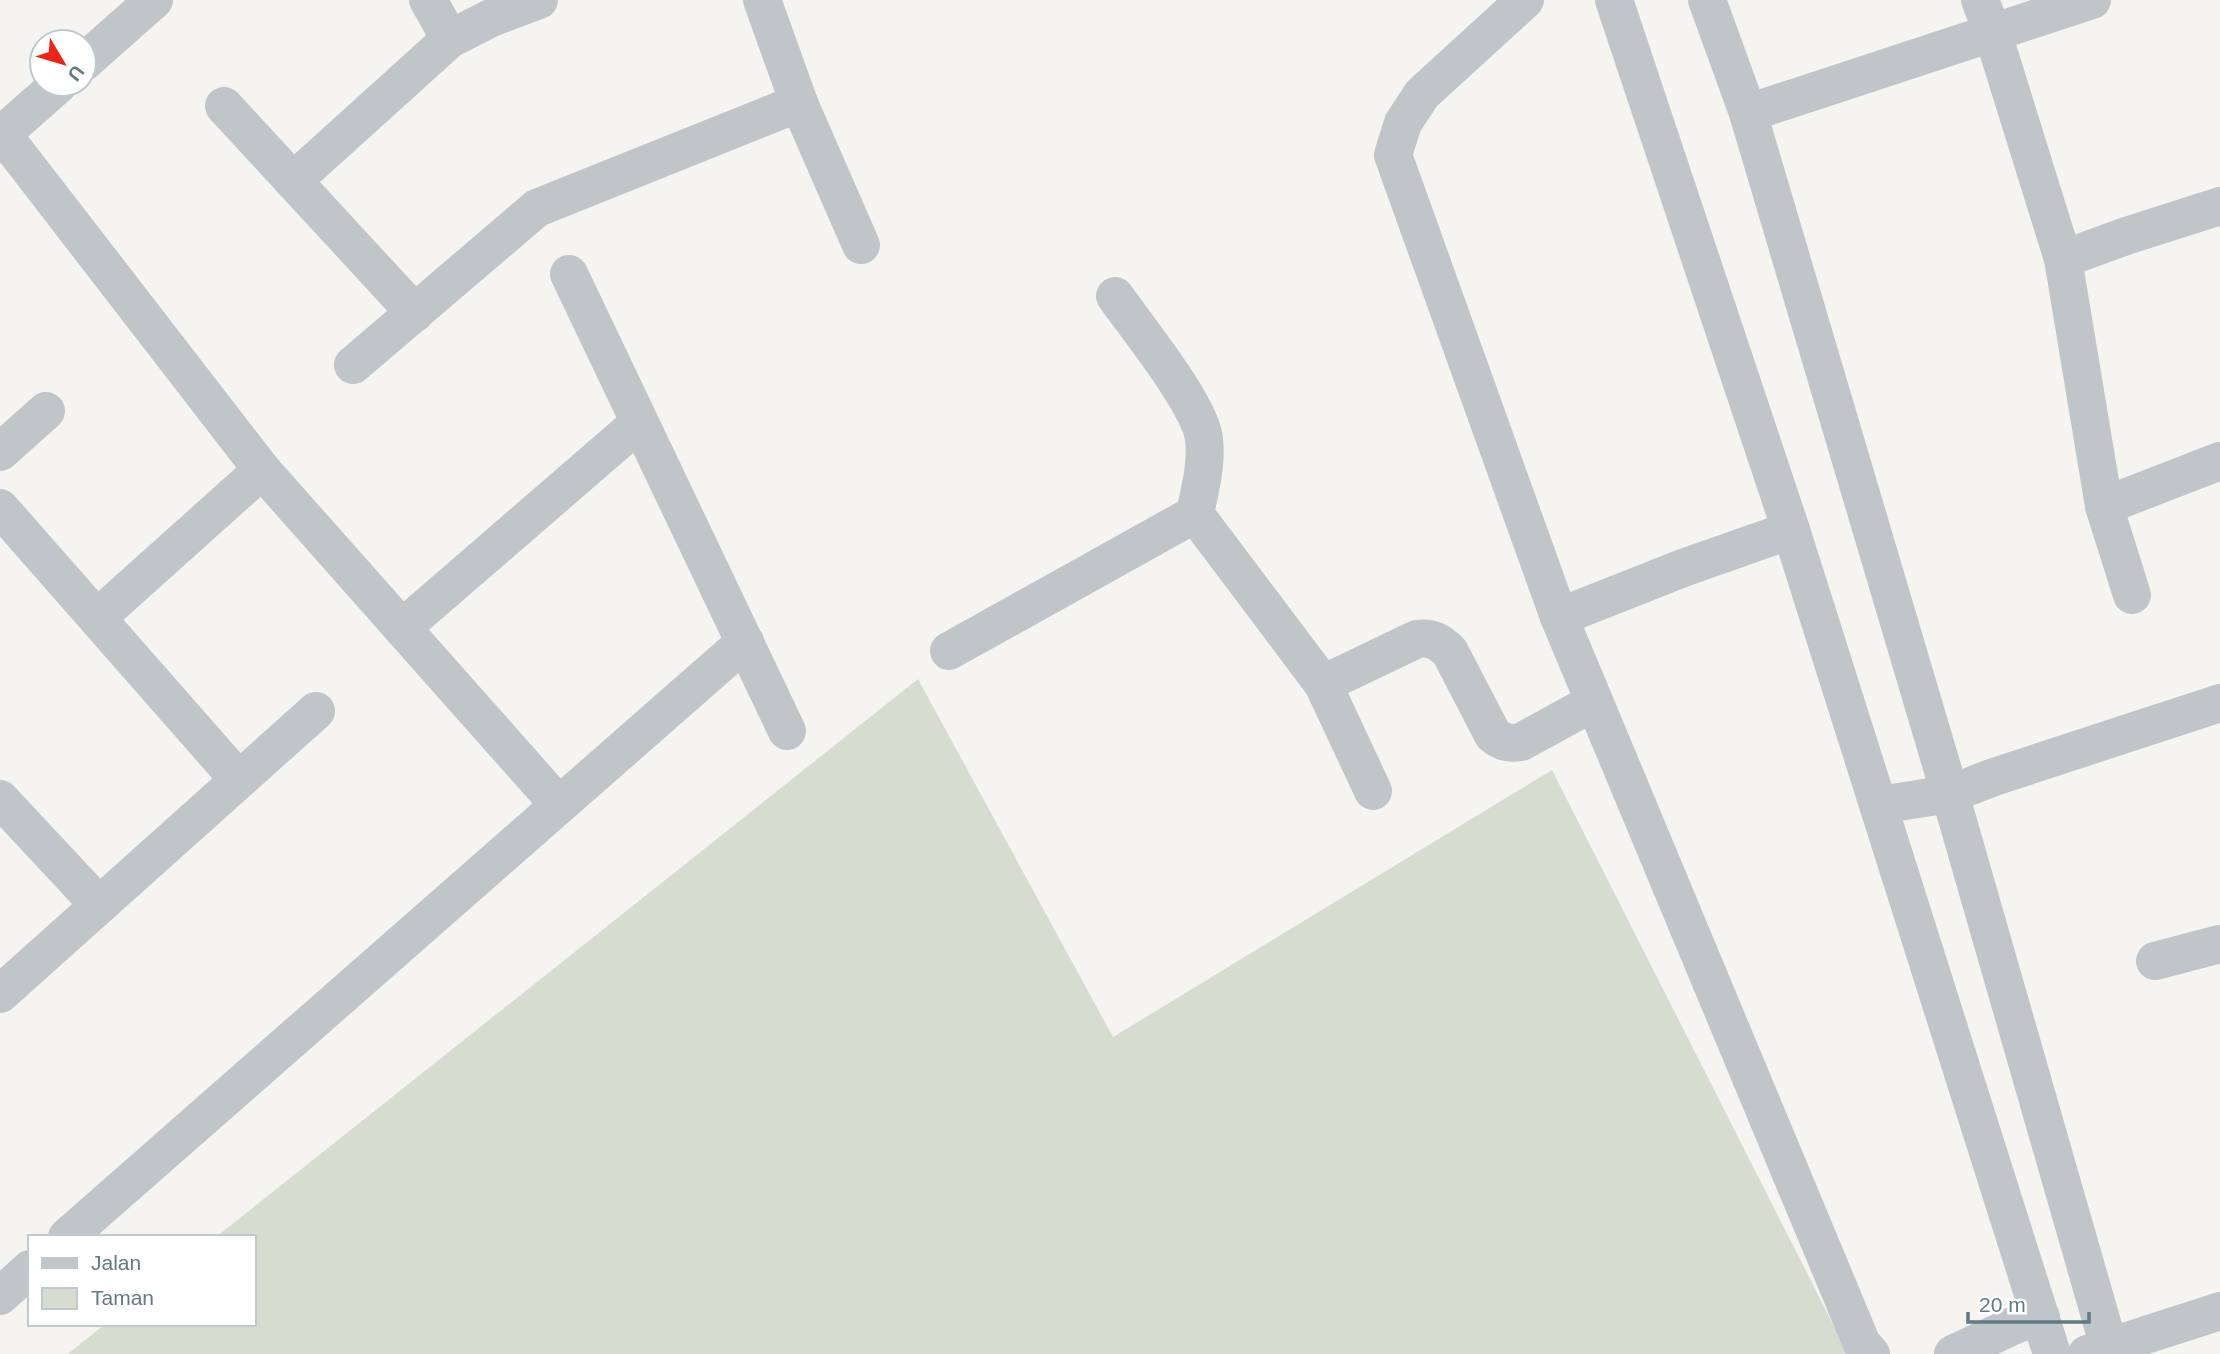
<svg xmlns="http://www.w3.org/2000/svg" width="2220" height="1354" font-family="Arial,sans-serif">
<style>
.green{fill:#d7dcd1}
.lines{fill:none;stroke-linecap:round;stroke-linejoin:round}
.minor{stroke:#bfc5c8;stroke-width:38}
</style>
<rect width="100%" height="100%" fill="#f5f4f0"/>
<path class="green" d="M918,679l195,358 439,-267 296,584h-1780l37,-30h149v-87h-38z"/>
<g class="lines">
<g class="minor">
<path d="M428,0l22,39"/>
<path d="M762,0l37,103 62,142"/>
<path d="M1525,0l-103,94 -19,29 -10,32 166,462 303,727 9,10"/>
<path d="M1614,0l177,530 261,824"/>
<path d="M1707,0l41,113 202,681 161,560"/>
<path d="M1980,0l13,34 70,225 41,247 28,89"/>
<path d="M84,62l70,-62"/>
<path d="M224,106l191,207"/>
<path d="M1748,113l344,-113"/>
<path d="M0,134l17,19 245,317 297,335"/>
<path d="M0,136l59,-52"/>
<path d="M293,181l157,-142 41,-21 48,-18"/>
<path d="M2063,259l63,-23 94,-30"/>
<path d="M569,274l218,457"/>
<path d="M1115,296c21,30 86,110 89,143 3,25 -4,50 -9,75l128,170 94,-45c15,-2 23,3 33,13l43,83c9,7 15,9 28,7l73,-40"/>
<path d="M353,365l184,-157 262,-105"/>
<path d="M0,452l46,-41"/>
<path d="M2104,506l116,-45"/>
<path d="M0,508l239,272"/>
<path d="M1559,617l124,-49 108,-38"/>
<path d="M97,618l165,-148"/>
<path d="M402,628l237,-205"/>
<path d="M949,651l246,-137"/>
<path d="M1323,684l50,107"/>
<path d="M0,799l99,106"/>
<path d="M1879,805l71,-11 44,-17 226,-74"/>
<path d="M2155,961l65,-17"/>
<path d="M0,994l316,-283"/>
<path d="M67,1237l678,-595"/>
<path d="M0,1296l30,-27"/>
<path d="M1953,1354l64,-30 24,-7"/>
<path d="M2087,1354l133,-43"/>
</g>
</g>
<rect x="28" y="1235" width="228" height="91" fill="#ffffff" stroke="#c0cace" stroke-width="2"/>
<rect x="42" y="1258" width="35" height="10" fill="#bfc5c8" stroke="#c0cace" stroke-width="2"/>
<text x="91" y="1270" font-size="21" fill="#617a84">Jalan</text>
<rect x="42" y="1288" width="35" height="21" fill="#d7dcd1" stroke="#c0cace" stroke-width="2"/>
<text x="91" y="1305" font-size="21" fill="#617a84">Taman</text>
<g transform="translate(63 63) rotate(128)"><circle r="33" fill="#ffffff" stroke="#c0cace" stroke-width="2"/>
<path d="M0-5L12 26L0 18L-12 26Z" fill="#f02215"/>
<text y="-10" font-size="19" font-weight="bold" text-anchor="middle" fill="#617a84">U</text>
</g>
<path d="M1968 1312v10h121v-10" fill="none" stroke="#617a84" stroke-width="3.5"/>
<text x="1979" y="1312" font-size="21" fill="#617a84" stroke="#ffffff" stroke-width="5" paint-order="stroke">20 m</text>
</svg>
